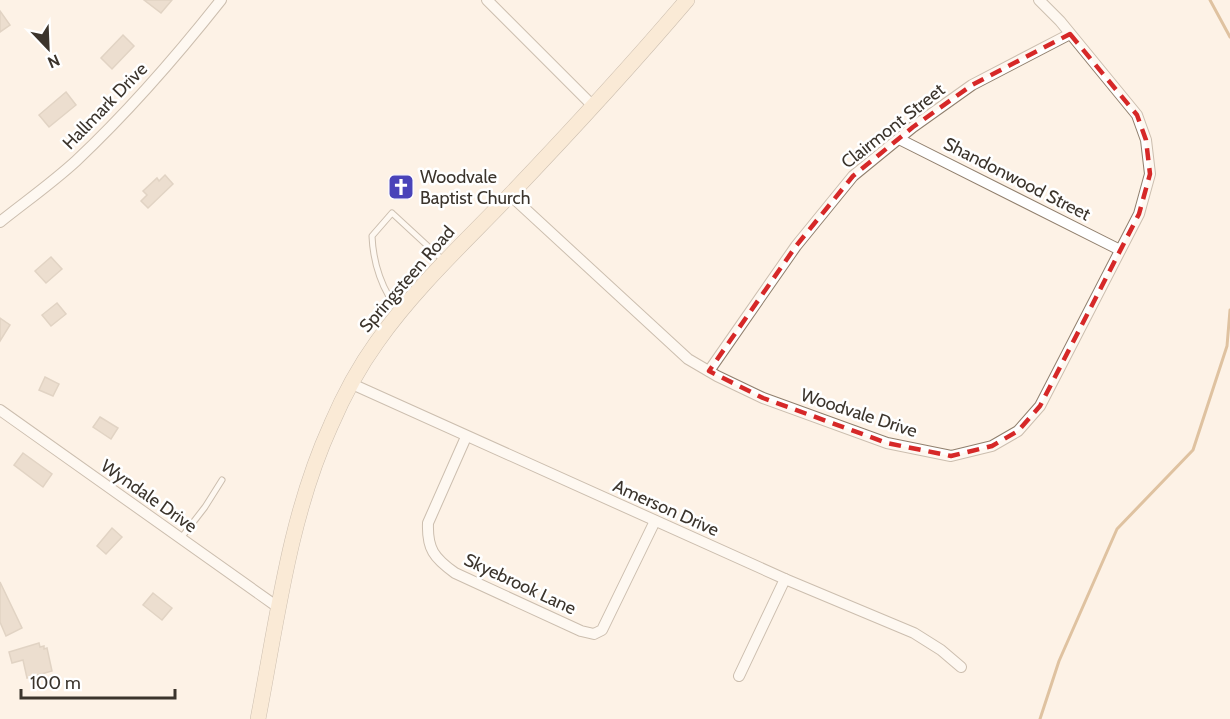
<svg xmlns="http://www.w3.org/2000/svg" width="1230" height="719" font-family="Cabin,sans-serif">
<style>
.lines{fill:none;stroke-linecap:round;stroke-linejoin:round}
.stream{stroke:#ba884d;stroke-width:3}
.building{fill:#d8c6b3;stroke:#bfae9b;stroke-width:1.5}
.lane-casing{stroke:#907f6d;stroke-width:7}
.street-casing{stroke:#907f6d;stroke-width:12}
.secondary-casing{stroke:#907f6d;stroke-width:16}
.lane{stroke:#fff;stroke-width:5}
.street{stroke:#fff;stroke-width:10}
.secondary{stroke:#f6e0c4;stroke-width:15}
.marked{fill:none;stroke:#d62828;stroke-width:4.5;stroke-dasharray:12 8;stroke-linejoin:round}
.labels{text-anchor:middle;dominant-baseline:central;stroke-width:5;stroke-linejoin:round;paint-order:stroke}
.street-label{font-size:18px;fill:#3b342c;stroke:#fff}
.poi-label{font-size:18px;fill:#3b342c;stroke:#fff;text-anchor:start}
</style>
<rect width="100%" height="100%" fill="#fdf2e6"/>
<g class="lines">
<g class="stream">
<path d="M1210,0l20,37"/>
<path d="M1040,719l19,-58 58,-132 76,-79 34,-104 3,-36"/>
</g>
</g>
<g class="building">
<path d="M144,0h28l-11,13z"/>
<path d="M0,11l10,14 -10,7z"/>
<path d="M123,35l11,11 -22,23 -11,-11z"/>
<path d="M66,92l10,13 -27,22 -10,-12z"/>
<path d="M165,175l8,9 -25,24 -7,-7 6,-6 -4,-4 14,-13 2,3z"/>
<path d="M51,257l11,12 -16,14 -11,-12z"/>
<path d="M57,303l9,11 -15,12 -9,-11z"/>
<path d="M0,318l10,7 -10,16z"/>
<path d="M45,377l14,7 -6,12 -14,-6z"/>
<path d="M100,417l18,11 -7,11 -18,-12z"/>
<path d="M23,453l29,21 -9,13 -29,-22z"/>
<path d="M112,528l10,9 -16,17 -9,-8z"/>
<path d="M0,582l22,46 -16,8 -6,-14z"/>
<path d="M153,593l19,15 -10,12 -19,-15z"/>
<path d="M39,643l1,4 4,-1v3l3,-1 5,23 -25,7 -4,-18 -11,3 -3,-11z"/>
</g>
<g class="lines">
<g class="lane-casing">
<g id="lane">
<path d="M400,311c-18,-19 -27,-49 -28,-75l20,-23 52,48"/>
<path d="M181,538l24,-31 17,-27"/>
</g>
</g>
<g class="street-casing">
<g id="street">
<path d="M487,0l106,106"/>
<path d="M899,139l221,111"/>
<path d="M510,195l178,164 29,17 46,22 124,45 64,13 41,-10 26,-15 22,-25 99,-192 11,-40 -4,-34 -9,-25 -77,-94 -21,-21"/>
<path d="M0,222c25,-20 52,-39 76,-61 53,-50 100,-104 145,-161"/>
<path d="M709,371l87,-125 57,-70 60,-49 59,-42 98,-51"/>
<path d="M352,384l433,195 129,54 27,17 20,17"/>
<path d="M0,410l279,198"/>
<path d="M466,437l-38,86c-1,26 6,35 27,50l126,58 13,3 8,-4 53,-109"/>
<path d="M739,676l46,-97"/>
</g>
</g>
<g class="secondary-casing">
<path id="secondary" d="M258,719c19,-98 31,-202 73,-294 12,-28 28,-58 46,-83 38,-54 88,-100 133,-147 61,-64 120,-128 177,-195"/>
</g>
<use href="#lane" class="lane"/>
<use href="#street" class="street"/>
<use href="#secondary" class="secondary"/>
</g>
<path d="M0 0H1230V719H0ZM1070,34l67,81 9,25 4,34 -11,40 -99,192 -22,25 -26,15 -41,10 -64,-13 -124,-45 -54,-27 87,-125 57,-70 60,-49 59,-42z" fill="#fdf2e6" fill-opacity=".55" fill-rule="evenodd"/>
<path class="marked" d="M1070,34l67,81 9,25 4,34 -11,40 -99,192 -22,25 -26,15 -41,10 -64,-13 -124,-45 -54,-27 87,-125 57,-70 60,-49 59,-42z"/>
<defs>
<g id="church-square" transform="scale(1.35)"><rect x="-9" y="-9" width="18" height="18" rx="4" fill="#4943b9" stroke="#fff"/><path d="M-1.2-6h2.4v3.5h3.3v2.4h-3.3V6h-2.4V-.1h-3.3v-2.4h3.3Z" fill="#fff"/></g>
</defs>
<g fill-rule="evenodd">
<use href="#church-square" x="401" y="187"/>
</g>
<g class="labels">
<g class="street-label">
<text transform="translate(105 106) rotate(-46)">Hallmark Drive</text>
<text transform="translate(893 126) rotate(-38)">Clairmont Street</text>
<text transform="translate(1017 179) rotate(27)">Shandonwood Street</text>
<text transform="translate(407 279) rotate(-49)">Springsteen Road</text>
<text transform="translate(859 413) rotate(18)">Woodvale Drive</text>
<text transform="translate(149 496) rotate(35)">Wyndale Drive</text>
<text transform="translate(666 508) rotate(24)">Amerson Drive</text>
<text transform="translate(520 584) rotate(25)">Skyebrook Lane</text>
</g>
<g class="poi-label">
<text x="420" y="177">Woodvale<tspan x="420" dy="21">Baptist Church</tspan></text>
</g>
</g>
<g transform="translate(48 48) rotate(157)" stroke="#ffffff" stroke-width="4.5" paint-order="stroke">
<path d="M0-4.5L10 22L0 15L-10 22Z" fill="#3b342c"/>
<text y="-9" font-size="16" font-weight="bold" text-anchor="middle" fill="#3b342c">N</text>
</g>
<path d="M21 689v9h154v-9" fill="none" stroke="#3b342c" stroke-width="3"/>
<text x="30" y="689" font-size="18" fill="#3b342c" stroke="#ffffff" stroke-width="4.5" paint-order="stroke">100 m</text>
</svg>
